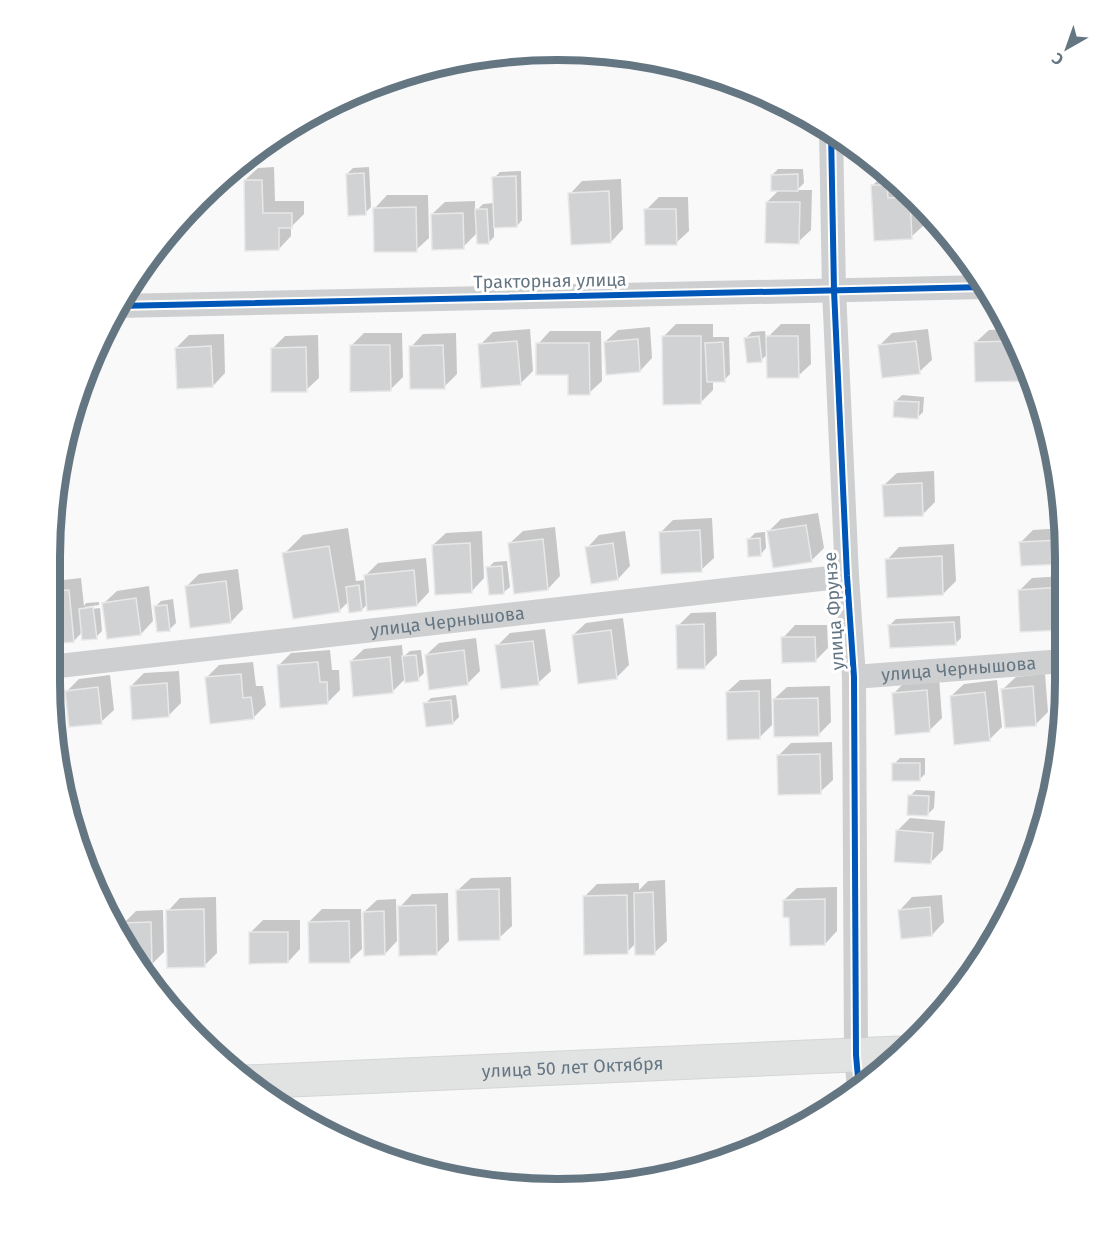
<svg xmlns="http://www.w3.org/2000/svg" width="1115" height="1239" font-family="'Fira Sans',sans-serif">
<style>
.shadow{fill:#0003}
.building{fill:#d0d2d3;stroke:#e8e8e8;stroke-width:1.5}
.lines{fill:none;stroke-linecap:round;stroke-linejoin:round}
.secondary-casing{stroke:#d5d6d7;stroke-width:35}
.minor{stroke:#cecfd0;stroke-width:24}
.secondary{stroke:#e1e2e2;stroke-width:33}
.cycleway-casing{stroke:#fff;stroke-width:10}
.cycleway{stroke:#0057b8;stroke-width:6}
.labels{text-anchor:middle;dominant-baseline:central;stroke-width:6;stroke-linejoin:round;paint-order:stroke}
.street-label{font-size:18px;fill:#657683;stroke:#fff}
.rim{fill:none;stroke:#657683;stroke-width:8}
</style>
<rect width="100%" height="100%" fill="#f9f9f9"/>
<g class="shadow">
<path d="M274,167l1,34h29v13l-13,13v9l-12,13 -34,-69 13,-12z"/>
<path d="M369,167l2,40 -6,6 -18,-39 6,-6z"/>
<path d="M778,169h25l1,14 -7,7h15l-1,40 -13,12 -31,-40 13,-13 -8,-14z"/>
<path d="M521,171l1,49 -5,6h-23v11l-6,6 -10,-11 -15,15 -31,-33 13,-12 30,-1v11l8,-8 11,-1v-25l6,-6z"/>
<path d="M885,173l8,3 7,7v3h2l21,22 1,17 -13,12 -39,-51z"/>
<path d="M621,179l2,50 -12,13 -41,-48 12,-13z"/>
<path d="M387,195h41l1,43 -13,12 -41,-42z"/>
<path d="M659,197h29l1,34 -13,12 -30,-33z"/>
<path d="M168,233v8l-15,13z"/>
<path d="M676,324h37v13h16l1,37 -6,6 -11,1v9l-13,13 -36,-67z"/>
<path d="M781,324h29l1,40 -13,12 -30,-22 -7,6 -15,-22 6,-6 13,-1 1,8z"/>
<path d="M650,327l2,31 -12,13 -35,-29 13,-12z"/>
<path d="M530,329l3,42 -13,13 -40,-39 13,-13z"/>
<path d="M928,329l4,31 -13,12 -40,-26 13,-13z"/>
<path d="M1011,329l18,46 -4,5 -49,-38 13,-12z"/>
<path d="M550,331h51l1,50 -13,12 -51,-49z"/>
<path d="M364,333h38l1,44 -13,13 -39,-44z"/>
<path d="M456,333l1,41 -13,13 -33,-40 12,-13z"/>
<path d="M224,334l1,39 -12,13 -37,-38 13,-13z"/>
<path d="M318,335l1,43 -13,12 -34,-41 13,-13z"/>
<path d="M96,362l-1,14 -8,8z"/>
<path d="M902,395l22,2 -1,15 -6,6 -21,-17z"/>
<path d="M934,471l1,31 -12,12 -39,-29 13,-12z"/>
<path d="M818,513l6,35 -13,13 -43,-29 13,-13z"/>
<path d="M712,518l2,40 -13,12 -41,-37 13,-13z"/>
<path d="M555,527l5,49 -12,13 -38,-46 13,-12z"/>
<path d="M348,528l8,53 10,-1v-5l12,-12 48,-5 3,34 -12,13 -49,-2 -6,7 -13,-9 -10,10 -55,-57 19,-19z"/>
<path d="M1064,528l-1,34 -43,-19 13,-13z"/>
<path d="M482,531l2,47 -12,13 -39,-46 13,-12z"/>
<path d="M625,531l5,35 -12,13 -31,-31 12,-13z"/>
<path d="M765,532l1,16 -5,6 -12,-15 6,-6z"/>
<path d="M954,544l2,37 -13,13 -56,-34 12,-13z"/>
<path d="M507,561l3,26 -6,5 -16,-24 6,-6z"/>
<path d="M238,569l5,40 -12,13 -45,-35 13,-13z"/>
<path d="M1064,576v51l-1,2 -43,-39 12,-12z"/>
<path d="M81,578l3,28 2,-3 13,-1v3l-14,2v3l15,-2 2,23 -6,6 -13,-6 -9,10 -23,2 3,-62z"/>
<path d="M149,586l4,35 -12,13 -37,-31 13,-12z"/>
<path d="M173,599l3,24 -6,6 -15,-22 6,-6z"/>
<path d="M716,612l1,43 -12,12 -27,-41 13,-13z"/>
<path d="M960,616l1,22 -6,6 -65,-19 6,-6z"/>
<path d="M623,618l6,47 -13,13 -43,-43 13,-12z"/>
<path d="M795,625h32l1,23 -13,13 -32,-23z"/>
<path d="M545,629l6,42 -13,12 -41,-37 13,-13z"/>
<path d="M476,638l4,33 -13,13 -41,-29 13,-12z"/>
<path d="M402,645l1,12 7,-6 11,-1 3,23 -6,6 -12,-1 -14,14 -41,-31 13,-12z"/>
<path d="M330,650l2,20h7l1,20 -13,13 -49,-37 13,-13z"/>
<path d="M253,662l3,24h7l3,19 -13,13 -47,-40 13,-13z"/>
<path d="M179,671l2,32 -13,13 -37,-30 13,-13z"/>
<path d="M1045,674l3,38 -13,13 -32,-36 13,-12z"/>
<path d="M110,675l4,35 -13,12 -34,-31 12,-12z"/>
<path d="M939,678l3,40 -13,13 -36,-37 13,-13z"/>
<path d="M771,679l1,46 -13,13 -32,-46 13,-12z"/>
<path d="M997,680l5,47 -13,13 -38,-44 13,-12z"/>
<path d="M830,686l1,36 -13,13 -44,-36 13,-12z"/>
<path d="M456,695l3,22 -6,6 -28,-19 6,-6z"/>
<path d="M832,742l1,38 -13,12 -41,-37 12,-12z"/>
<path d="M900,758h25v16l-6,6 -25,-16z"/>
<path d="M916,790l19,1 -1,17 -6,6 -18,-18z"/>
<path d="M910,818l35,3 -2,29 -12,12 -34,-31z"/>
<path d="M511,877l1,49 -13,12 -41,-48 13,-12z"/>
<path d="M665,880l2,61 -13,12 -18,-10 -9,9 -43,-55 13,-13 42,-1v7l9,-9z"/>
<path d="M837,887v44l-12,13 -34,-28 -7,-16 13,-12z"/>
<path d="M448,893l1,48 -13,13 -36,-47 12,-13z"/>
<path d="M942,895l2,27 -12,13 -32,-25 12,-13z"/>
<path d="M216,897l1,56 -13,13 -36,-55 12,-13z"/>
<path d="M396,899l1,42 -12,13 -21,-42 13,-12z"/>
<path d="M322,909h39l1,40 -13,12 -40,-39z"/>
<path d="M163,910l1,42 -13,13 -28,-41 13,-13z"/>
<path d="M263,920h37v29l-12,13 -38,-29z"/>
</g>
<g class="building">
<path d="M364,173l2,42 -18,1 -2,-42z"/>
<path d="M798,174v17h-27v-16z"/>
<path d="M516,176l1,51 -23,1 -2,-51z"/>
<path d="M244,180h18l1,33h29v15h-13v22l-34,1z"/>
<path d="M871,185h16l1,13 22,-1 2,42 -38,2z"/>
<path d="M609,191l2,52 -40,2 -3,-52z"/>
<path d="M766,202h34l-1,42 -34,-1z"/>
<path d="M416,207l1,45h-43l-1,-44z"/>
<path d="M475,209h12l2,35h-12z"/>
<path d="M644,209h32l1,36h-32z"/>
<path d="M463,213l1,36 -32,1 -1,-36z"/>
<path d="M935,221l11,11 -11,1z"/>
<path d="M662,336h39v68l-38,1z"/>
<path d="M759,336l3,26 -15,1 -3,-25z"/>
<path d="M766,336h32l1,42h-32z"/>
<path d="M638,339l2,33 -34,3 -2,-33z"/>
<path d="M517,341l4,44 -40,3 -3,-44z"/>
<path d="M916,341l4,33 -38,4 -4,-33z"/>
<path d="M1016,341l9,23v17l-50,1 -1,-40z"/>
<path d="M723,342l2,40h-18l-2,-39z"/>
<path d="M536,343h53l1,52h-22v-20h-32z"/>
<path d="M350,345h40l1,46 -41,1z"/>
<path d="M443,345l2,44h-35l-1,-43z"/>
<path d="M211,346l2,41 -36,2 -2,-41z"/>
<path d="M306,347l1,45h-36v-44z"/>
<path d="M894,401l25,1 -1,17 -25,-2z"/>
<path d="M922,483l1,33 -39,1 -2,-32z"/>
<path d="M806,525l6,37 -39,6 -6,-37z"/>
<path d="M700,530l2,42 -41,2 -2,-42z"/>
<path d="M760,538l1,18 -13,1 -1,-18z"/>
<path d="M543,539l5,51 -34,4 -6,-51z"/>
<path d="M1063,540l1,24 -43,2 -2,-24z"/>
<path d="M470,543l2,50 -37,2 -3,-50z"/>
<path d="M613,543l5,37 -27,4 -6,-37z"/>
<path d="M329,546l11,66 -47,7 -11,-66z"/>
<path d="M942,556l1,39 -56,3 -2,-39z"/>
<path d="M502,566l2,28 -15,1 -3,-28z"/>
<path d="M414,570l3,36 -50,5 -3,-36z"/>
<path d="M226,581l5,42 -41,5 -5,-42z"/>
<path d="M359,585l3,26 -13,2 -3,-26z"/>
<path d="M1062,587l2,43 -44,2 -2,-42z"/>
<path d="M69,590l5,52 -23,2 2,-53z"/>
<path d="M136,598l5,37 -34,4 -5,-36z"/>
<path d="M167,605l3,26 -13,1 -3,-26z"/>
<path d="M93,607l4,32 -15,1 -3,-31z"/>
<path d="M954,622l2,23 -66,3 -2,-23z"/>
<path d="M704,624l1,45h-28l-1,-44z"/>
<path d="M611,630l6,49 -39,5 -6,-49z"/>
<path d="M781,637h34l1,25 -34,1z"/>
<path d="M533,641l6,44 -38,4 -6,-44z"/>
<path d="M464,650l4,35 -39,5 -4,-35z"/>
<path d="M416,655l3,26 -14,2 -3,-27z"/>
<path d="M390,657l3,36 -40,4 -3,-36z"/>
<path d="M318,662l2,20h7l1,22 -48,4 -3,-43z"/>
<path d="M241,674l2,24 8,-1 3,22 -44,5 -5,-47z"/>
<path d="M167,683l2,34 -37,3 -2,-34z"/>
<path d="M1033,686l3,40 -31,2 -4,-39z"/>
<path d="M1064,686v29l-2,13 -2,-41z"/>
<path d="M98,687l4,37 -33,3 -4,-36z"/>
<path d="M927,690l3,42 -35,3 -3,-42z"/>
<path d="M759,691l1,48 -33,1 -1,-48z"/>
<path d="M985,692l5,49 -36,4 -4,-49z"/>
<path d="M818,698l1,38 -45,1 -1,-38z"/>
<path d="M451,700l2,24 -27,3 -3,-24z"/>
<path d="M820,754l1,40 -43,1 -1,-40z"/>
<rect x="892" y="763" width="28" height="18"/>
<path d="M908,795l21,1 -1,20 -21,-1z"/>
<path d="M896,830l37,3 -2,31 -37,-2z"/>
<path d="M499,889l1,51 -42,1 -2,-51z"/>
<path d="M653,892l2,63h-20l-1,-62z"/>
<path d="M627,895l1,59 -44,1 -1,-59z"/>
<path d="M825,899v46l-35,1 -1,-28 -6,-1v-17z"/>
<path d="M436,905l1,50 -38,1 -1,-50z"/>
<path d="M930,907l2,29 -31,3 -3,-29z"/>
<path d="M204,909l1,58 -38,1 -1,-58z"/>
<path d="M384,911l1,44 -21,1 -1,-44z"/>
<path d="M349,921l1,42h-41l-1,-41z"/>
<path d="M151,922l1,44h-13l-17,-27v-16z"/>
<path d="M249,932h39v31l-39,1z"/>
</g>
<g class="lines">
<g class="secondary-casing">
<g id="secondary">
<path id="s3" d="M246,1082l652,-29"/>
</g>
</g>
<g class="minor">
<path d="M831,131l3,159 13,286 7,101 2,378 3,34"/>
<path d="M117,306l868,-19"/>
<path id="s1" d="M50,667l797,-91"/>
<path id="s2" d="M854,677l210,-16"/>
</g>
<use href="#secondary" class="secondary"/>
<g class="cycleway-casing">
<g id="cycleway">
<path d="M831,131l3,159 13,286 7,101 2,378 3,34"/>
<path d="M117,306l868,-19"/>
</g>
</g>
<use href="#cycleway" class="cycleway"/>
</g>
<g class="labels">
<g class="street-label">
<text transform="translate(550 281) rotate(-1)">Тракторная улица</text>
<text transform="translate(834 611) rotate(-94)">улица Фрунзе</text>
<text stroke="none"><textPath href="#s1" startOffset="400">улица Чернышова</textPath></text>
<text stroke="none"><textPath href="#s2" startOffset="105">улица Чернышова</textPath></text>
<text stroke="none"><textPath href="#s3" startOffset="327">улица 50 лет Октября</textPath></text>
</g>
</g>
<path d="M0 0H1115V1239H0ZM557 60H558A497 497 0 0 1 1055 557V682A497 497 0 0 1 558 1179H557A497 497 0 0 1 60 682V557A497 497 0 0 1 557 60Z" fill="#fff" fill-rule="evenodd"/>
<path class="rim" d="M557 60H558A497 497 0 0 1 1055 557V682A497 497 0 0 1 558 1179H557A497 497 0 0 1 60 682V557A497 497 0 0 1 557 60Z"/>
<g transform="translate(1067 48) rotate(220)" stroke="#ffffff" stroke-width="4.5" paint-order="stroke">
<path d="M0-4.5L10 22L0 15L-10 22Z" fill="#657683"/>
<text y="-9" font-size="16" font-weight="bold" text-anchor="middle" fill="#657683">С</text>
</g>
</svg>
